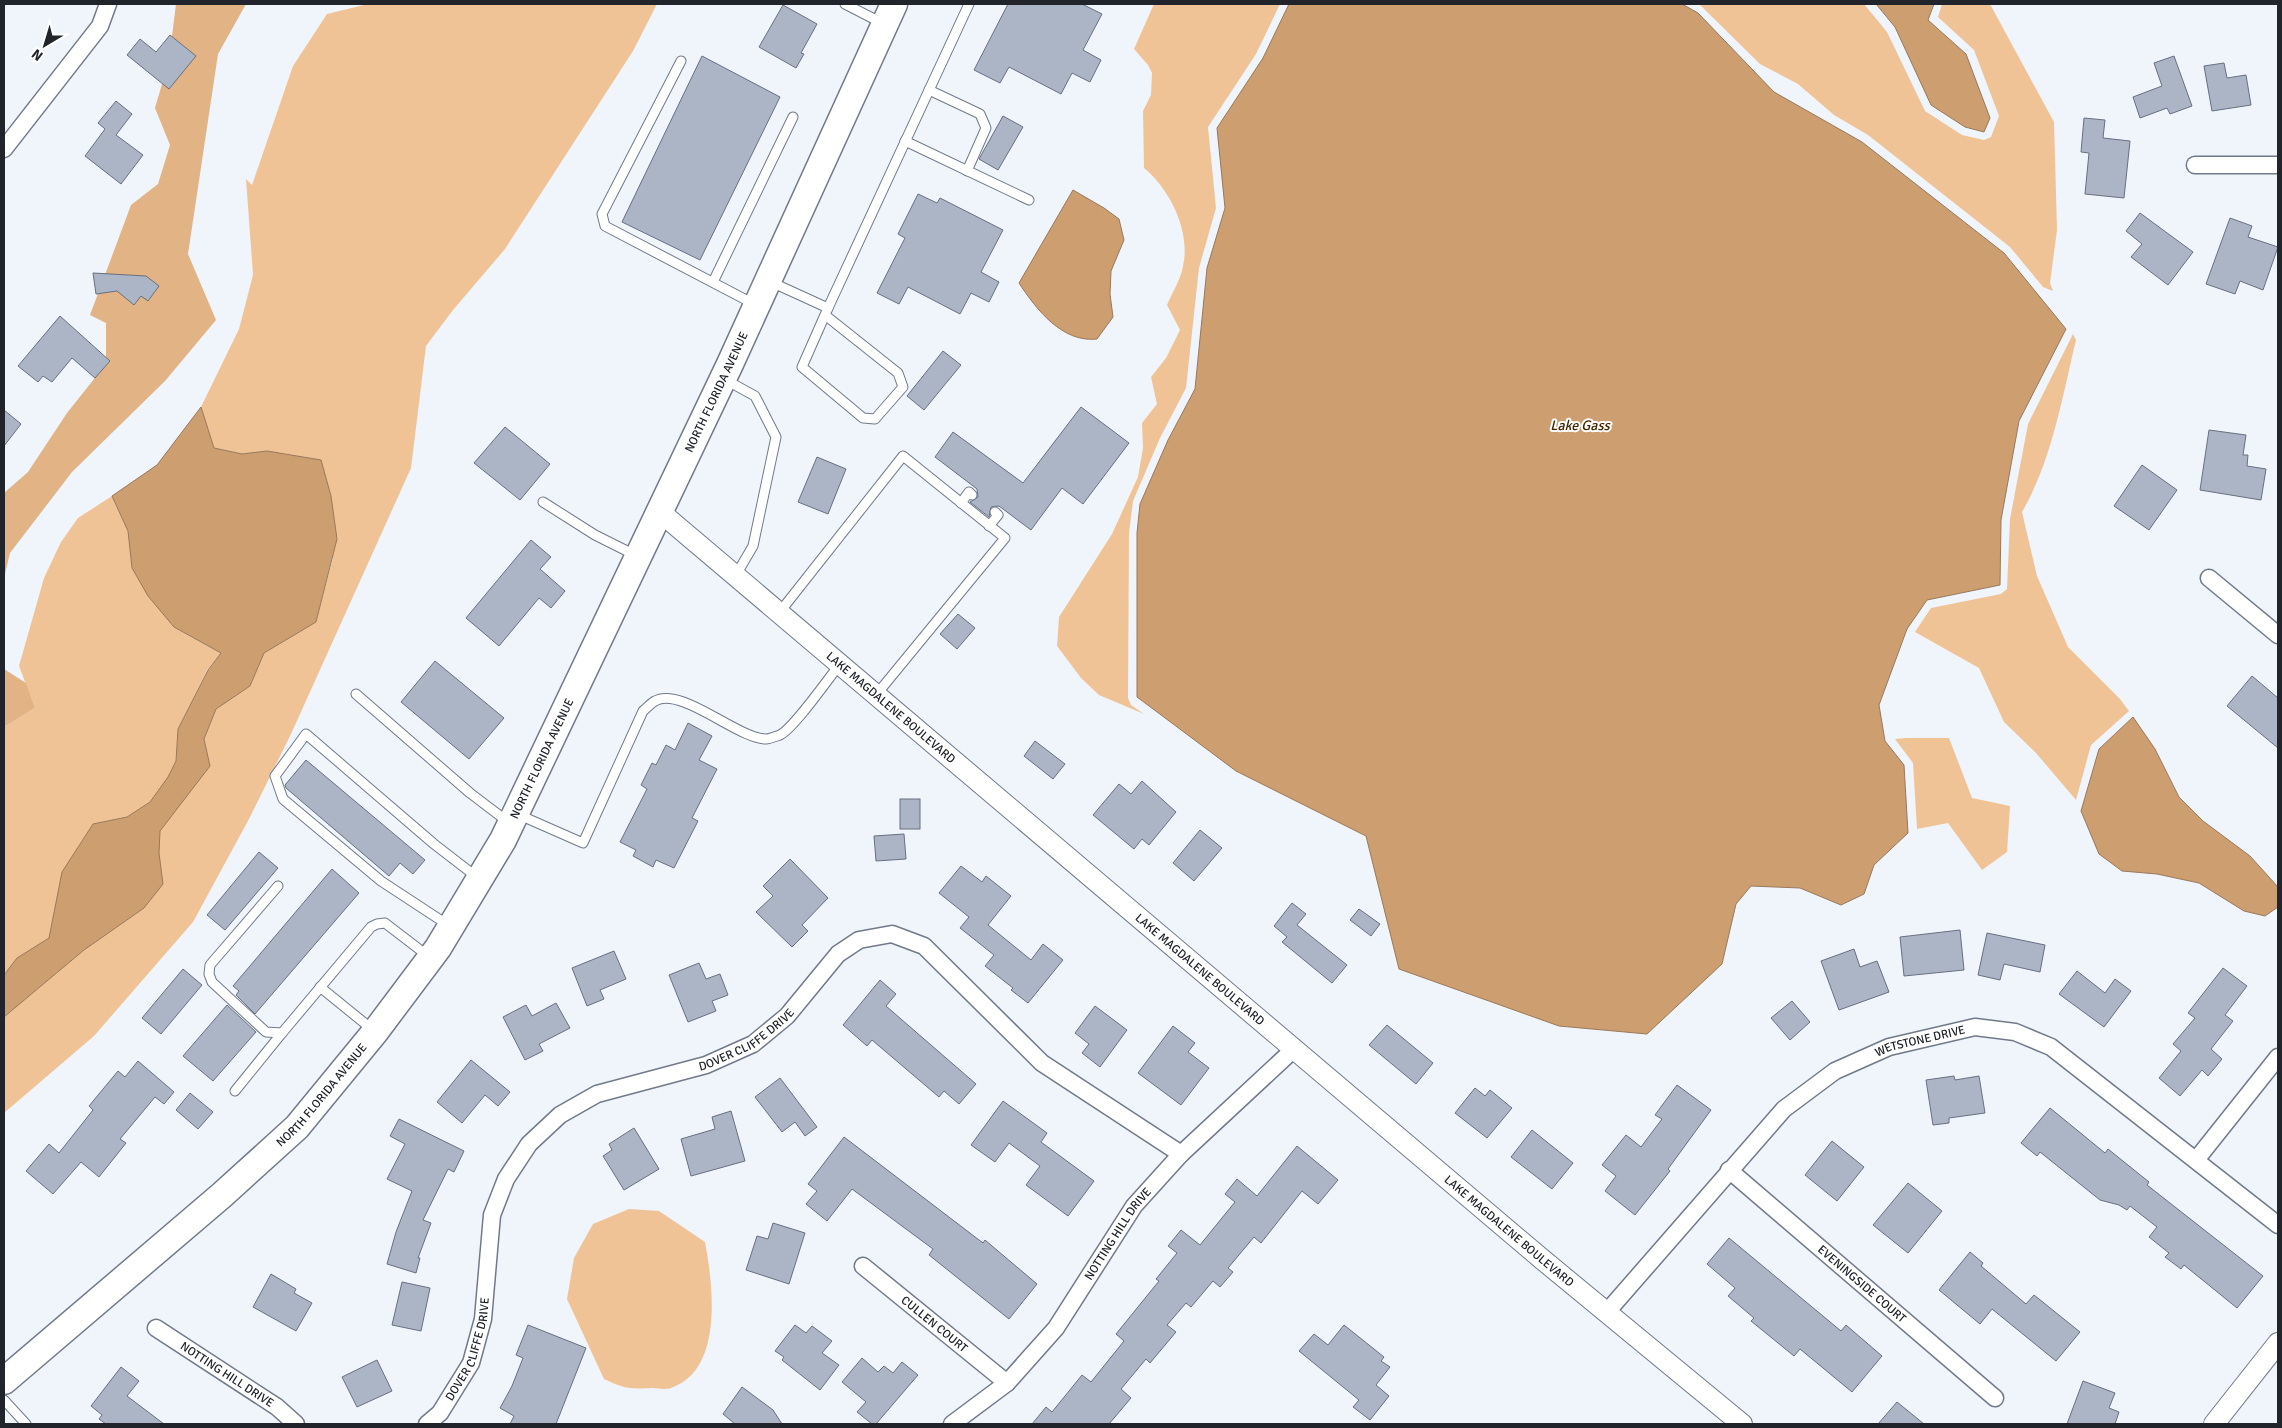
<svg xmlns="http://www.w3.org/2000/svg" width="2282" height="1428" font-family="Signika,sans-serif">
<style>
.green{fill:#f0c397}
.forest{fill:#e2b384}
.water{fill:#cc9e70;stroke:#99795b}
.building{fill:#abb5c6;stroke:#677080}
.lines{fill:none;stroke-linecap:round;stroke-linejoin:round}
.service-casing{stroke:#717a8a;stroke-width:11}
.minor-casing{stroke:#717a8a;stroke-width:19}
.tertiary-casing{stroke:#717a8a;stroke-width:22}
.primary-casing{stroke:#717a8a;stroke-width:29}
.service{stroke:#fff;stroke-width:9}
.minor{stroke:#fff;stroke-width:16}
.tertiary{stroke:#fff;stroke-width:20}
.primary{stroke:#fff;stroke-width:26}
.labels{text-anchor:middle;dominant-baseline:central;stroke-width:4;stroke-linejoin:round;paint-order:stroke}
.street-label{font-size:12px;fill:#21242b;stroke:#fff}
.water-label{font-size:14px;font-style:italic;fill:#442600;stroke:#fff}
</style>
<rect width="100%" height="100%" fill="#f0f4fb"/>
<g class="green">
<path d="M368,4h289l-24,47 -128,198 -52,61 -27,36 -15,122 -120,266 -42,85 -56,103 -99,114 -90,77v-96l80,-67 60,-42 15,-55v-22l51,-65 -6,-27 12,-30 34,-23 14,-33 52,-31 17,-64 -66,-107 -25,3 -28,-6 -13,-41 38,-78 14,-54 -7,-96 6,6 41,-119 34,-52z"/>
<path d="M1154,4h126l-24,50 -48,73 8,81 -17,60 -13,120 -26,50 -27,63 -4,32 -1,165 3,7 13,9 -45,-19 -18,-17 -24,-32 2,-29 53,-83 26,-57 5,-29 -1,-25 15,-19 -6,-27 15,-19 14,-28 -13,-25c5,-12 14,-26 16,-39 8,-34 -13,-77 -39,-98l-1,-57 8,-16 1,-22 -4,-8 -14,-16z"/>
<path d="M1699,4h165l23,28 38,79 37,24 22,5 7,-3 8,-21 -25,-66 -36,-33 4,-13h48l64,118 3,108 -7,53 3,8 -10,-4 -33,-40 -142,-112 -34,-20 -36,-31 -38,-20z"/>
<path d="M2073,334l3,6c-14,58 -24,120 -54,172l15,64 31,71 52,52 9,12 -38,34 -15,55 -40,-47 -32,-31 -25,-54 -64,-36 16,-24 70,-14 6,-5 3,-70 18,-95z"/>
<path d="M112,496l16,35 4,37 42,59 47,26 -14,17 -29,59 -2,32 -8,16 -18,25 -23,15 -34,7 -31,48 -13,66 -32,20 -13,17v-248l31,-19 -16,-42 25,-88 17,-36 17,-24z"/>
<path d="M1906,738h43l23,60 38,8 -3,46 -25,18 -34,-47 -31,6 -4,-66 -18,-24z"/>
<path d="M629,1209l30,2 46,31c8,43 19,128 -34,146 -5,2 -13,0 -19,0 -23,1 -27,1 -48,-9l-37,-80 7,-41 19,-34z"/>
</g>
<g class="forest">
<path d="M176,4h70l-28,50 -30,200 28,66 -51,61 -93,91 -62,81 -6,25v-85l24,-21 39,-59 39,-49v-41l-16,-8 41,-110 27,-21 12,-39 -15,-37 14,-48z"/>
<path d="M4,669l22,14 9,25 -31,19z"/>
</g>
<g class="water">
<path d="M1289,4h393l16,9 76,79 88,50 142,111 62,76 -47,92 -18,99 -1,65 -73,15 -20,29 -28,76 6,36 19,24 4,68 -34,32 -10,29 -23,11 -41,-17 -49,-2 -15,18 -14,60 -75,70 -88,-8 -160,-57 -33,-133 -130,-65 -99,-74v-164l3,-29 28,-64 27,-51 12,-121 18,-60 -8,-80 46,-70z"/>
<path d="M1876,4h58l-6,16 38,34 24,64 -6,14 -19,-5 -34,-22 -36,-78z"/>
<path d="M1073,190l31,18 15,11 5,21 -13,31 -1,23 3,23 -16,22c-35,4 -61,-30 -78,-56z"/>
<path d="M201,407l13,41 28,6 25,-3 54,9 10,36 6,43 -21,83 -52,31 -14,33 -34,23 -12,30 6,27 -50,65 -1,22 4,31 -19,24 -60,42 -80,67v-42l13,-17 32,-20 13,-66 31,-48 34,-7 23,-15 18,-25 8,-16 2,-32 30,-59 13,-17 -47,-26 -26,-31 -16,-28 -4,-37 -16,-35 45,-31z"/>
<path d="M2133,717l22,32 24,48 24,24 47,35 28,31v20l-13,9 -21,-5 -45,-28 -42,-9 -35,-3 -23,-17 -18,-43 18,-62z"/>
</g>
<g class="building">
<path d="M1008,4h74l20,10 -19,36 18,10 -11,22 -18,-9 -11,21 -52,-27 -9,16 -26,-13z"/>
<path d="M783,5l34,19 -16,29 3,1 -8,14 -37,-21z"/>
<path d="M170,35l26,21 -27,33 -42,-34 13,-16 16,13z"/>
<path d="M702,56l78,41 -80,163 -78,-38z"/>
<path d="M2174,56l18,50 -22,8 -3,-6 -27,10 -7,-21 29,-11 -8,-23z"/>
<path d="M2224,63l3,15 19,-3 5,30 -39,6 -8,-45z"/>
<path d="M116,101l16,13 -16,21 27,20 -22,29 -36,-28 20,-27 -7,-6z"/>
<path d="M1003,116l20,11 -25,43 -19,-11z"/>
<path d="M2084,118l21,2 -2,18 27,3 -6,57 -39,-4 4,-41 -8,-1z"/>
<path d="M918,194l19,9 3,-5 63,32 -22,42 18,10 -10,20 -18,-9 -11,21 -52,-27 -9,17 -22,-11 28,-55 -7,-4z"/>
<path d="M2140,213l53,39 -25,33 -37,-28 11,-13 -16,-13z"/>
<path d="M2230,218l22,8 -4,11 30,10 -15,43 -23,-9 -5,13 -29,-10z"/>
<path d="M93,273l53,3 13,10 -11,15 -7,-5 -7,9 -17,-14 -21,3z"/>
<path d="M60,316l50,45 -15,17 -23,-20 -20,24 -9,-6 -5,6 -20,-16z"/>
<path d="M943,351l18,14 -37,45 -17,-14z"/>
<path d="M1081,407l48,36 -46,61 -21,-16 -31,42 -32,-24 -8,1 -2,10 -19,-15 8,-5 -1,-8 -42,-32 18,-25 70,51z"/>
<path d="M4,410l17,14 -17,22z"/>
<path d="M505,427l45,37 -30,36 -46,-37z"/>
<path d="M2209,430l37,5 -3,20h5l-1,11 19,3 -5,31 -61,-10z"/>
<path d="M817,457l29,12 -18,45 -30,-12z"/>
<path d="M2142,465l35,25 -28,40 -35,-24z"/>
<path d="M531,540l20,17 -11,12 25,22 -14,17 -12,-10 -40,48 -33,-28z"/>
<path d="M958,614l17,14 -18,21 -17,-15z"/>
<path d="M435,661l69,57 -35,41 -68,-57z"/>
<path d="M2252,676l26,22v50l-51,-42z"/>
<path d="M688,723l24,13 -13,24 18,9 -25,49 6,3 -24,47 -18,-8 -3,7 -20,-11 3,-6 -16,-8 27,-53 -6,-4 11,-22 4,2 10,-20 9,5z"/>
<path d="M1035,741l30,23 -12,15 -29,-23z"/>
<path d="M306,760l119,100 -12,14 -13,-11 -11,13 -103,-88 -1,-3z"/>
<path d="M1142,781l34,31 -27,33 -7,-6 -8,10 -41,-34 26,-31 12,10z"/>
<rect x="900" y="799" width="20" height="30"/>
<path d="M1200,830l22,18 -28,33 -21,-18z"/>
<path d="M904,834l2,25 -30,2 -2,-25z"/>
<path d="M259,852l19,16 -53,62 -18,-15z"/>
<path d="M790,859l38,39 -26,27 6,6 -16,16 -36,-35 17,-16 -10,-10z"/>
<path d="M961,866l21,16 4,-6 25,20 -23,29 43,35 12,-16 20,16 -35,43 -17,-13 2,-2 -28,-22 9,-11 -34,-27 9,-11 -30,-24z"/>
<path d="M332,869l27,24 -104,121 -19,-19 3,-4 -6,-5z"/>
<path d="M1292,903l14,11 -9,11 50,40 -15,18 -50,-41 5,-5 -13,-11z"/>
<path d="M1359,909l21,15 -9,12 -21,-16z"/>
<path d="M1960,930l4,40 -60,6 -4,-39z"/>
<path d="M1987,933l58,12 -5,27 -36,-8 -4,16 -22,-5z"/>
<path d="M1854,949l6,18 17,-6 12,31 -50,18 -18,-49z"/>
<path d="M614,951l12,28 -26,11 4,9 -17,7 -15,-38z"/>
<path d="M699,963l7,16 14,-5 8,21 -16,6 4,10 -28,11 -19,-47z"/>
<path d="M2223,968l24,18 -22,29 8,6 -22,28 11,10 -14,17 -6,-6 -22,26 -21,-18 22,-27 -8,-7 22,-26 -7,-5z"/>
<path d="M183,969l19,16 -41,49 -19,-16z"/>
<path d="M2077,971l28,22 10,-14 16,12 -27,36 -45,-33z"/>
<path d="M880,980l16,14 -10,12 90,78 -17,20 -15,-13 -5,6 -67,-57 -5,6 -24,-21z"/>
<path d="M1792,1001l18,21 -20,18 -19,-22z"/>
<path d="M556,1003l14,25 -31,16 4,7 -18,9 -22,-43 23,-12 6,11z"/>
<path d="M227,1005l29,27 -43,49 -30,-25z"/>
<path d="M1095,1006l32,24 -27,37 -18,-14 7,-9 -14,-11z"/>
<path d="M1387,1025l46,38 -17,21 -47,-39z"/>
<path d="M1173,1026l22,17 -7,9 21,16 -28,37 -43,-32z"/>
<path d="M471,1060l39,32 -12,14 -13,-11 -23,28 -25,-21z"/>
<path d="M138,1061l36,31 -10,12 -9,-7 -35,42 6,4 -27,34 -18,-15 -28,32 -27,-23 23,-27 10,9 34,-43 -4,-4 29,-35 7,6z"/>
<path d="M1954,1076l1,4 24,-4 6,37 -36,5v5l-16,2 -7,-45z"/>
<path d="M780,1078l37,49 -12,9 -10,-14 -13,10 -27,-35z"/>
<path d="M1677,1085l34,25 -43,59 2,2 -35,44 -30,-24 11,-15 -14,-11 24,-30 15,12 21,-28 -7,-4z"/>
<path d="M1475,1088l10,8 5,-6 22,18 -25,30 -32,-25z"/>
<path d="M190,1093l23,19 -15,17 -22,-19z"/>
<path d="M1003,1101l44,32 -6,9 53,39 -26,35 -42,-31 14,-19 -31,-23 -14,19 -24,-17z"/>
<path d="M2050,1108l55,45 3,-4 41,33 -2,3 116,91 -26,32 -53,-43 -3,4 -16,-12 4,-4 -20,-16 8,-10 -27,-21 -3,4 -8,-5 -19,-5 -60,-48 -3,4 -16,-13z"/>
<path d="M731,1111l14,50 -54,15 -10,-37 34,-10 -3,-12z"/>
<path d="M399,1119l65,32 -10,21 -6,-3 -25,51 8,3 -13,35h2l-4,15 -29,-9 9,-32 16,-41 -25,-12 18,-35 -15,-8z"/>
<path d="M634,1128l25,41 -35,21 -21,-34 9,-6 -3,-6z"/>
<path d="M1532,1130l41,33 -21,26 -41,-32z"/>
<path d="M844,1137l139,106 2,-3 52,44 -28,35 -80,-64 4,-6 -81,-60 -25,32 -21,-17 11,-13 -9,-7z"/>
<path d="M1832,1141l32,26 -27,34 -32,-26z"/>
<path d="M1297,1146l41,34 -20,24 -16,-13 -41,52 -7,-6 -26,31 5,4 -13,15 -7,-6 -22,26 -5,-4 -19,22 9,7 -26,31 -4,-4 -25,30 10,9 -22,26h-77l14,-17 6,5 30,-37 9,7 33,-41 -8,-7 43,-53 -3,-2 21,-26 -9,-7 13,-16 19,15 35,-43 -10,-8 12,-15 20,17z"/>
<path d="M1908,1183l34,28 -34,42 -35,-28z"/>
<path d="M773,1223l32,10 -16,51 -43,-14 11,-34 11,3z"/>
<path d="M1729,1238l112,93 5,-6 36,31 -30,36 -52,-43 -6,7 -43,-35 3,-3 -26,-22 7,-8 -28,-24z"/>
<path d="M1970,1252l13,11 -2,3 45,38 8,-9 46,37 -24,29 -64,-52 -12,15 -41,-34z"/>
<path d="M271,1274l25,15 -2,4 18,10 -16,28 -43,-24z"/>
<path d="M402,1282l28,6 -9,43 -29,-6z"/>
<path d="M528,1325l58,23 -30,76h-46l4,-8 -14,-8 12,-22 11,-28 -7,-3z"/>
<path d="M795,1325l11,8 6,-7 20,15 -10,12 17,12 -19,25 -38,-30 2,-3 -9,-6z"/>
<path d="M1344,1325l40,32 -3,4 9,6 -14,18 13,11 -19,24 -17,-13 6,-7 -60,-49 15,-17 14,11z"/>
<path d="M862,1358l16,14 6,-6 9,7 9,-11 16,13 -42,49h-4l-15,-12 9,-10 -24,-20z"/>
<path d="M377,1360l15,31 -35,16 -15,-30z"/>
<path d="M121,1367l18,14 -12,15 37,28h-58l-7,-5 3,-4 -11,-9z"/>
<path d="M2083,1381l32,12 -6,15 10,4 -4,12h-48z"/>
<path d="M742,1387l31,23 9,14h-47l-12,-10z"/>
<path d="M1897,1402l27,22h-46z"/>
</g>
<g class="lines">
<g class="service-casing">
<g id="service">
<path d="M845,4l37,19"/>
<path d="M681,61l-79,153 3,12 149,78"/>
<path d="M929,90l51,24 6,14 -19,43"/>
<path d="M905,141l124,59"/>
<path d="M713,282l80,-165"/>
<path d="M771,282l57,26 141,-304"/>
<path d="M825,315l73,58 5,14 -28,32 -12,-1 -61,-51 26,-59"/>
<path d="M724,379l31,17 21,41 -23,109 -17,29"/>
<path d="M543,502l52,33 40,20"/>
<path d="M961,503l8,-11 3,3"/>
<path d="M989,526l9,-11 -3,-3"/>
<path d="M779,613l124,-157 102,82 -129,157"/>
<path d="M356,694l114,99 38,29"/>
<path d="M517,814l66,29 60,-132c4,-3 8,-8 12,-10 26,-15 83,38 111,38 3,0 11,-3 14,-4 14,-7 48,-56 60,-71"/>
<path d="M278,886l-68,79 -1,9 3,8 54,50 16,1 89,-106 6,-3 8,-1 43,33"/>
<path d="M448,925l-67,-44 -98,-82 -8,-23 31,-42 128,110 44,34"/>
<path d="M320,987l53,43"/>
<path d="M235,1091l47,-58"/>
<path d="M4,1400l22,24"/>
</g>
</g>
<g class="minor-casing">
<g id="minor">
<path d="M4,149l96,-123 8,-22"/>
<path d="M2195,165h83"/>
<path d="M2209,578l69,57"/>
<path d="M2196,1160l82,-103"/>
<path id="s1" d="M1729,1170l266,228"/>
<path id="s2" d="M863,1266l144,117"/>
<path id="s3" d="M1606,1313l178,-204 51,-38 54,-24 86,-20 40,5 36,15 227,178"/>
<path id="s4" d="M156,1328l121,79 19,17"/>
<path id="s5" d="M427,1424l13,-11 31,-50 12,-44 9,-104 14,-36 23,-35 31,-29 37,-21 109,-29 47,-21 34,-28 51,-62 21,-14 33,-6 32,12 118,117 139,91"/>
<path id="s6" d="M952,1424l55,-41 49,-55 78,-122 47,-52 113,-105"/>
</g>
</g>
<g class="tertiary-casing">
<g id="tertiary">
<path id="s7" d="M659,511l884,749 199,164"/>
<path d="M2214,1424l64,-81"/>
</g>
</g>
<g class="primary-casing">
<g id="primary">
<path id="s8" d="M4,1381l218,-186 75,-68 78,-95 63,-84 65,-108 227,-476 164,-360"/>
</g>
</g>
<use href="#service" class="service"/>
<use href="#minor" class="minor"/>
<use href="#tertiary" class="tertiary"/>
<use href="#primary" class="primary"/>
</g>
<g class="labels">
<g class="street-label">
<text stroke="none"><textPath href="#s8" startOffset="1238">NORTH FLORIDA AVENUE</textPath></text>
<text stroke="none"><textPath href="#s7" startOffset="304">LAKE MAGDALENE BOULEVARD</textPath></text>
<text stroke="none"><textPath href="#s8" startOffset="832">NORTH FLORIDA AVENUE</textPath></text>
<text stroke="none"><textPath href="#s7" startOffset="709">LAKE MAGDALENE BOULEVARD</textPath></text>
<text stroke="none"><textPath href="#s5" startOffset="552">DOVER CLIFFE DRIVE</textPath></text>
<text stroke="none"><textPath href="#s3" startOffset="425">WETSTONE DRIVE</textPath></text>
<text stroke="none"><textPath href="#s8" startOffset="428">NORTH FLORIDA AVENUE</textPath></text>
<text stroke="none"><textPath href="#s7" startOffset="1114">LAKE MAGDALENE BOULEVARD</textPath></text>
<text stroke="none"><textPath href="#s6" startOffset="255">NOTTING HILL DRIVE</textPath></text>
<text stroke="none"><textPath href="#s1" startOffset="175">EVENINGSIDE COURT</textPath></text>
<text stroke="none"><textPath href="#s2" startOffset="92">CULLEN COURT</textPath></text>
<text stroke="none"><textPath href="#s5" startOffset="88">DOVER CLIFFE DRIVE</textPath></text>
<text stroke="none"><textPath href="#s4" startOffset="85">NOTTING HILL DRIVE</textPath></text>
</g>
<g class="water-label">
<text x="1580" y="425">Lake Gass</text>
</g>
</g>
<rect width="2282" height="1428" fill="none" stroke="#21242b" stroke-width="10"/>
<g transform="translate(45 45) rotate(218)" stroke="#ffffff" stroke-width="4" paint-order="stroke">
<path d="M0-4L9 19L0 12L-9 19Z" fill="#21242b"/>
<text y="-8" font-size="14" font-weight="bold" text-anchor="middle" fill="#21242b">N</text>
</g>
</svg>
